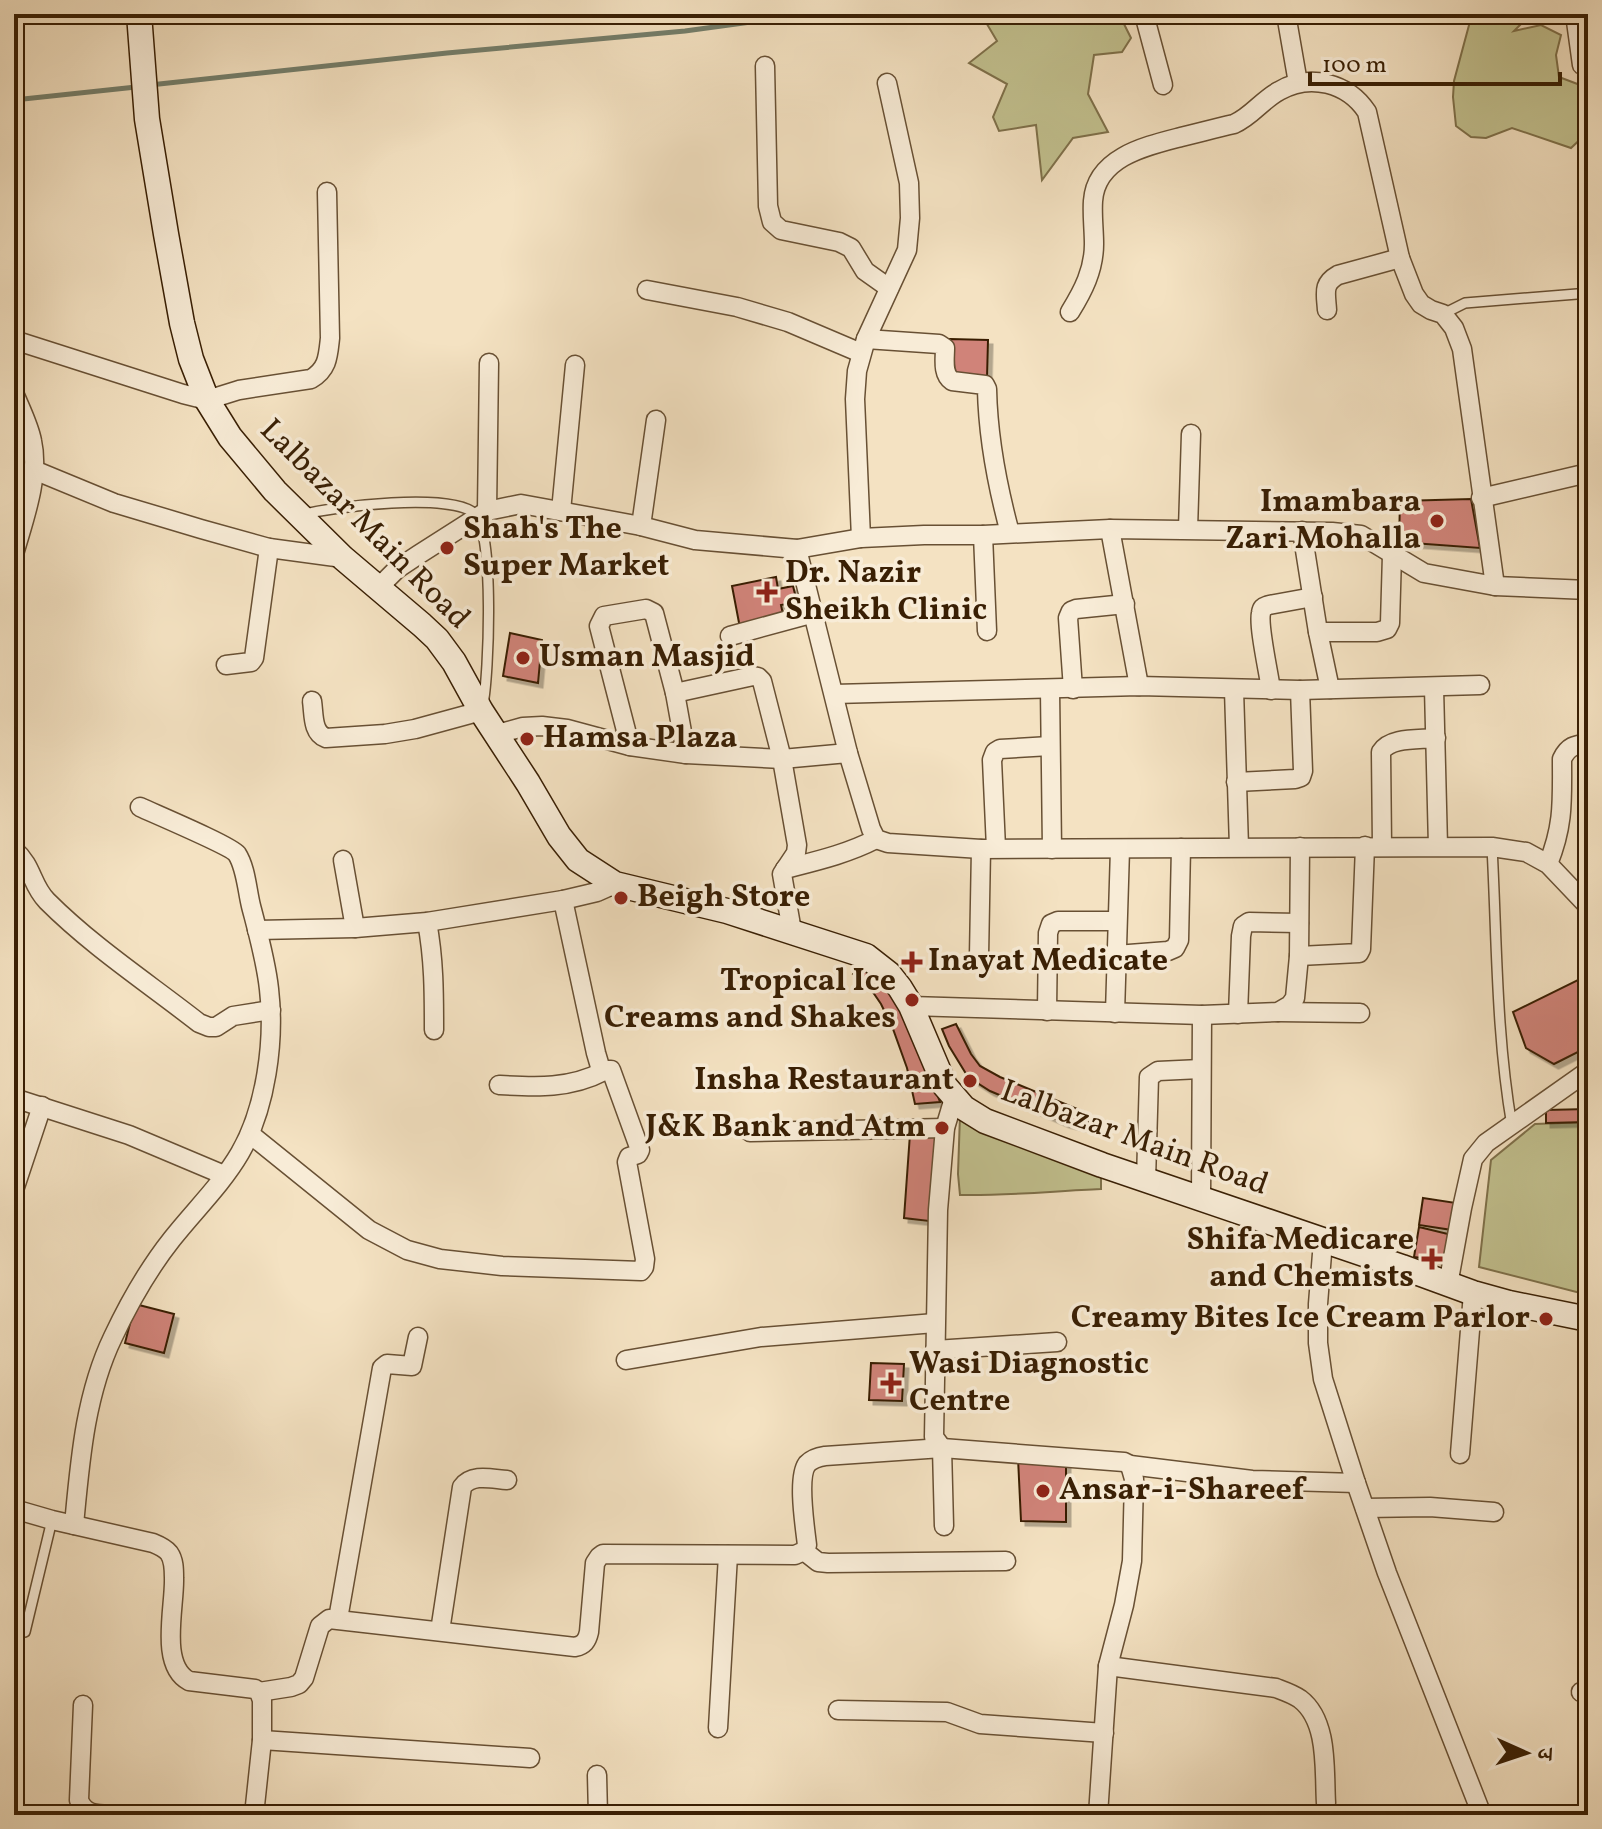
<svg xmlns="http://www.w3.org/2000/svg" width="1602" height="1829" font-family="Vollkorn,'Noto Serif Devanagari',serif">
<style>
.green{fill:#c2c18f;stroke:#7e704a;stroke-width:2}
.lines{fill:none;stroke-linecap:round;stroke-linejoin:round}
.stream{stroke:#747e6b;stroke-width:5}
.building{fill:#d08379;stroke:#391f04;stroke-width:2;filter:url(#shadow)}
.service-casing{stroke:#685034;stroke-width:12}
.minor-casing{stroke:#685034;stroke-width:21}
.secondary-casing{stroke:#391f04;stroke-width:27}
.service{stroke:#f8ecd7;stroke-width:9}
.minor{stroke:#f8ecd7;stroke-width:18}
.secondary{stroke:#f8ecd7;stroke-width:24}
.poi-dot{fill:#8f2418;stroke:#f8ecd7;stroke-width:3}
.labels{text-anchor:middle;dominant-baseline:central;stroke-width:7;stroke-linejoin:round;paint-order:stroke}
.poi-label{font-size:32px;font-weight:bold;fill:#391f04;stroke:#f8ecd7;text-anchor:start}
.street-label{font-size:32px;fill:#391f04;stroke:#f8ecd7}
</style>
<defs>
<filter id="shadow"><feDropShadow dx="4.5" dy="4.5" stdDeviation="0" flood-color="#0004"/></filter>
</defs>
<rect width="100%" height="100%" fill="#f4e2c2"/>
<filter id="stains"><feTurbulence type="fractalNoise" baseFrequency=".0025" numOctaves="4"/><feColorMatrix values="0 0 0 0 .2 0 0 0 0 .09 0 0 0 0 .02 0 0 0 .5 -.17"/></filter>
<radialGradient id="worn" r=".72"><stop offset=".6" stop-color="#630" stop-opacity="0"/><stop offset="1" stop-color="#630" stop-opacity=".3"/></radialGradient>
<g class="green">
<path d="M981,14h138l12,24 -9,14 -28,3 -6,39 20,38 -35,6 -31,42 -6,-55 -37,6 -6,-14 14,-33 -38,-21 28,-22z"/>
<path d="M1472,14h59l-17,17 27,-6 20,10 -5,20 3,22 29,11v44l-17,16 -59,-20 -26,10 -15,-1 -15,-11 -3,-29 1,-16z"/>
<path d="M960,1115l141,54v20c-47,2 -94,7 -141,6l-2,-21z"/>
<path d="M1588,1122v173l-109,-28 12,-107 44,-36z"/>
</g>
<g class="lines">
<g class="stream">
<path d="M150,85l297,-32 238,-22 124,-17"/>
<path d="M14,100l122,-13"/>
</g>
</g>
<g class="building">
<path d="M950,339l38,1 -1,38 -38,-1z"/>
<path d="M1471,499l9,49 -81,-6 1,-41z"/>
<path d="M776,577l2,12 15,-3 4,16 -16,3 3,14 -44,9 -8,-42z"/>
<path d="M510,633l32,7 -4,43 -35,-7z"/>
<path d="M861,960l35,30 19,44 25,68 -25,2 -8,-36 -14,-39 -12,-25 -13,-19 -15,-11z"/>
<path d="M1588,975v72l-34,17 -28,-16 -13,-36z"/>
<path d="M956,1024l15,30 9,12 20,11 89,37 -2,14 -22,-5 -75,-32 -22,-14 -19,-31 -7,-17z"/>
<path d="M1588,1109v13l-42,1v-13z"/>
<path d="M936,1133l-7,88 -25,-3 6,-84z"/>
<path d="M1423,1198l33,5 -4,27 -33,-5z"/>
<path d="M1419,1227l33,8 -6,26 -32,-4z"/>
<path d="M135,1304l39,10 -10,39 -39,-10z"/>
<path d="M871,1363l33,1 -2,37 -33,-1z"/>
<path d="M1018,1458l48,3v61l-45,-1z"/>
</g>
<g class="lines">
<g class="service-casing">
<g id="service">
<path d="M1443,314l22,-11 112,-9"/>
<path d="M301,515c29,-8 154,-24 175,0 18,21 13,159 7,189"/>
<path d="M1492,847c5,93 4,187 20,279"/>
<path d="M25,1632l27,-112"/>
</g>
</g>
<g class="minor-casing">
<g id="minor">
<path d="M1144,14l19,71"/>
<path d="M1286,14l12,69"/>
<path d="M1575,14l7,51"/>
<path d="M765,66l3,140 4,16 9,8 58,12 12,6 14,23 24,17"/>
<path d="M647,290l90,17 51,15 73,31"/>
<path d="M1327,310c-1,-17 -5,-26 11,-35l62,-17"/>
<path d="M1070,312c13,-21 24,-42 24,-68 0,-14 -2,-29 -1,-43 3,-44 53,-55 88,-64 17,-4 35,-9 53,-13 18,-8 28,-24 45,-33 31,-18 69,-8 88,21l33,146 14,36 7,10 10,6 12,4 11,14 8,21 33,237"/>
<path d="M866,339l73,5 6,4c0,11 -3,26 7,33l33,4 2,4c1,49 10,96 23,144"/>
<path d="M14,340l169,54 24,6 32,-10 72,-11c17,-10 17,-23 19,-41l-3,-146"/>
<path d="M14,393c6,15 15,32 18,48 8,36 -8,78 -18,113"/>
<path d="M34,470l80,33 87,26 68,19 74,10"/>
<path d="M1481,498l107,-25"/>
<path d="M487,511l2,-148"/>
<path d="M561,511l14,-146"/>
<path d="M641,526l15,-106"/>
<path d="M1110,529l29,157"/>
<path d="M1188,529l3,-95"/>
<path d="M1302,531l16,101 12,57"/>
<path d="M983,535l4,96"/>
<path d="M861,538l-6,-139 2,-28 9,-32 41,-89 3,-32 -1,-35 -22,-100"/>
<path d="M797,549l51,204 23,76 5,10 12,4 93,6 511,-2 34,5 22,12 40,42"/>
<path d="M379,587l18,-18 21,-14 69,-44 34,-7 120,22 54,14 102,9 64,-11 63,-3h59l127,-6 222,3 29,3 63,38 71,13 93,4"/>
<path d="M1318,632h59l10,-3 3,-6 2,-68"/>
<path d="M730,636l84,-23"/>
<path d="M226,665l25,-3 3,-4 15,-110"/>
<path d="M1434,688l4,158"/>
<path d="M1073,689l-5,-71 3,-7 5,-2 49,-5"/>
<path d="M1050,690l2,159"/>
<path d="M1234,690l5,157"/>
<path d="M1271,690c-2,-16 -13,-64 -10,-77 1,-7 3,-6 8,-8l44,-8"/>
<path d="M675,693l78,-17 5,1 4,4 20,78 15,86 -1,8 -14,21 10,57"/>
<path d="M834,694l305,-8 161,4 180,-5"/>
<path d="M312,701c2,13 0,32 14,37l59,-4 30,-5 66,-18"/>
<path d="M497,734l26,-7 19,-1 25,3 63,17 56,8 96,5 66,-6"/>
<path d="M630,746l-31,-120 5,-10 42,-7 8,4 21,80 11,61"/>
<path d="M1236,782l59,-3 6,-2 2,-6 -3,-81"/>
<path d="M1382,846l-1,-94c9,-15 38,-12 55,-14"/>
<path d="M996,848l-4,-88 3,-8 5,-3 50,-3"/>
<path d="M14,850c19,16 17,35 33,51 46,46 101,82 152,122l10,4h7l17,-11 38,-6"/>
<path d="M343,860l12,68"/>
<path d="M1548,864c16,-39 14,-64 14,-105 6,-13 13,-14 26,-16"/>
<path d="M785,869c31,-8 62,-15 91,-30"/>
<path d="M427,922c7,37 7,71 7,108"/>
<path d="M257,930l98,-2 72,-6 136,-22 34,-8 18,-8"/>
<path d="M1116,955l52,-4 7,-3 4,-8 2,-92"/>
<path d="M979,956l2,-107"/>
<path d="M1299,956l60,-3 2,-4 4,-103"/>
<path d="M911,1006l291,9 76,-3 12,-7 5,-7 4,-42 1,-109"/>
<path d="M1047,1011l1,-78 3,-9 7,-3h59"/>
<path d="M1278,1012l82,1"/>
<path d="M1115,1013l5,-164"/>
<path d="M1238,1014l3,-78 2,-10 6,-4 50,1"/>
<path d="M499,1085c37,2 71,4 105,-14"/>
<path d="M14,1098l115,37 95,40"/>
<path d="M750,1132l195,-4"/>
<path d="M250,1134l119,96 38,20 33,9 62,7 139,5 3,-4 1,-8 -18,-97 2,-5 9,-3 2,-4 -29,-80h-10l-5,-17 -33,-153"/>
<path d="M1146,1180l3,-103 9,-6 43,-2"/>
<path d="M14,1190l28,-84"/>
<path d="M1201,1198l1,-183"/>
<path d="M1323,1241l-5,63v39l5,36 33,104 31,90 95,242"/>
<path d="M1448,1285l14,-77 11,-49 13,-16 102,-72"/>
<path d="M935,1350l122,-8"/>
<path d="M626,1360l135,-23 174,-14"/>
<path d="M1460,1454l13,-161"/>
<path d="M1365,1508l65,-1 64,5"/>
<path d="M14,1509l38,11 101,23c5,2 12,5 16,10 5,7 5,16 5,25 1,29 -15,87 15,103l66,8 4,3 3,8v40l-8,75"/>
<path d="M74,1525c6,-64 11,-130 39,-188 16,-34 36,-69 59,-98 22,-28 50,-55 68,-86 26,-45 35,-112 29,-164 -3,-28 -11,-56 -18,-83 -4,-16 -5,-38 -14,-52 -6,-8 -82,-40 -97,-47"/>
<path d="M944,1526l-2,-78 -8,-11 4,-227 7,-82 9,-30"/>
<path d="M804,1551l14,11 10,1 178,-2"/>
<path d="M338,1619l44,-251 5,-4 25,2 6,-29"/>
<path d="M440,1631l22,-144c10,-14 30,-8 45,-7"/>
<path d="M1108,1666l168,22c8,3 17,6 24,11 29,22 24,72 26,104"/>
<path d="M259,1692l32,-5 8,-3 5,-6 16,-52 9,-7 246,28c9,-2 12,-6 14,-15l6,-69 4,-6 4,-3 192,1 9,-4 3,-6c-2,-18 -10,-67 0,-81 5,-5 11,-7 18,-8l117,-8 182,14 6,3 122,15 104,3"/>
<path d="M1581,1692l7,1"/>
<path d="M83,1705l-4,95c6,17 22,14 38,15"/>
<path d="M838,1710l109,2 33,12 124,9"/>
<path d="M718,1728l10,-173"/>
<path d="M262,1740l268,18"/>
<path d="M597,1775l1,40"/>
<path d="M1098,1815l10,-149 16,-61 8,-44 2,-82 -4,-14"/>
</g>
</g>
<g class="secondary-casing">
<path id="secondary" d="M139,14l8,105 19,115 16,89 9,36 16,41 23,37 45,54 68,67 79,67 15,14 17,23 27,49 47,72 31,53 19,24 37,24 112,27 139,45 23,18 11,14 11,18 34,80 19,22 21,13 117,44 300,102 71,26 36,10 79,16"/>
</g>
<use href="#service" class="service"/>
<use href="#minor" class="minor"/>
<use href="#secondary" class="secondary"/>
</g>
<g class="poi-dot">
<circle cx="1437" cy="521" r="8"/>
<circle cx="447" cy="548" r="8"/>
<path d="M763 580h8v8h8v8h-8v8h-8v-8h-8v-8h8z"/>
<circle cx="523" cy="658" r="8"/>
<circle cx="527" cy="739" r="8"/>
<circle cx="621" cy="898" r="8"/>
<path d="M908 950h8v8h8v8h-8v8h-8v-8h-8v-8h8z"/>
<circle cx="912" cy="1000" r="8"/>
<circle cx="970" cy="1081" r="8"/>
<circle cx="942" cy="1128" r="8"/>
<path d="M1428 1247h8v8h8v8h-8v8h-8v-8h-8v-8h8z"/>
<circle cx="1546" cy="1319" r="8"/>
<path d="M887 1371h8v8h8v8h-8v8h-8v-8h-8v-8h8z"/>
<circle cx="1043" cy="1491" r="8"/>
</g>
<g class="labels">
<g class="poi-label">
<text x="1421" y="503" text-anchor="end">Imambara<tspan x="1421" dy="37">Zari Mohalla</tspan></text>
<text x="463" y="530">Shah's The<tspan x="463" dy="37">Super Market</tspan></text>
<text x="785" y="574">Dr. Nazir<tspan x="785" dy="37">Sheikh Clinic</tspan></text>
<text x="539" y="658">Usman Masjid</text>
<text x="543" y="739">Hamsa Plaza</text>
<text x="637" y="898">Beigh Store</text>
<text x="928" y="962">Inayat Medicate</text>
<text x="896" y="982" text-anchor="end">Tropical Ice<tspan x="896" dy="37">Creams and Shakes</tspan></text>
<text x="954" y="1081" text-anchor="end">Insha Restaurant</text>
<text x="926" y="1128" text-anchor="end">J&amp;K Bank and Atm</text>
<text x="1414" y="1241" text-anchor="end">Shifa Medicare<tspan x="1414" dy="37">and Chemists</tspan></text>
<text x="1530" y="1319" text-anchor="end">Creamy Bites Ice Cream Parlor</text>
<text x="909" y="1365">Wasi Diagnostic<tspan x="909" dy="37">Centre</tspan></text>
<text x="1059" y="1491">Ansar-i-Shareef</text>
</g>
<g class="street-label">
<text transform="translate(364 525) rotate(45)">Lalbazar Main Road</text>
<text transform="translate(1134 1139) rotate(20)">Lalbazar Main Road</text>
</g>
</g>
<rect width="1602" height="1829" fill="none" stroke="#f4e2c2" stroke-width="48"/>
<rect x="16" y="16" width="1570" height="1797" fill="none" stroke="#391f04" stroke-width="4"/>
<rect x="24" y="24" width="1554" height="1781" fill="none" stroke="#391f04" stroke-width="2"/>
<g transform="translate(1526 1753) rotate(93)" stroke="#f8ecd7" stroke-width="6" paint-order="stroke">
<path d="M0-6L14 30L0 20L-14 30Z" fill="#391f04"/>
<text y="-12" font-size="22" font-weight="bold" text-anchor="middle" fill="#391f04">उ</text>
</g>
<path d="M1310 72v12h250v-12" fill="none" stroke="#391f04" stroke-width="4"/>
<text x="1322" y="72" font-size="24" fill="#391f04" stroke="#f8ecd7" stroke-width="6" paint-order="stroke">100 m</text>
<rect width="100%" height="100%" filter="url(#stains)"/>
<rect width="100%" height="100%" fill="url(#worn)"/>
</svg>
